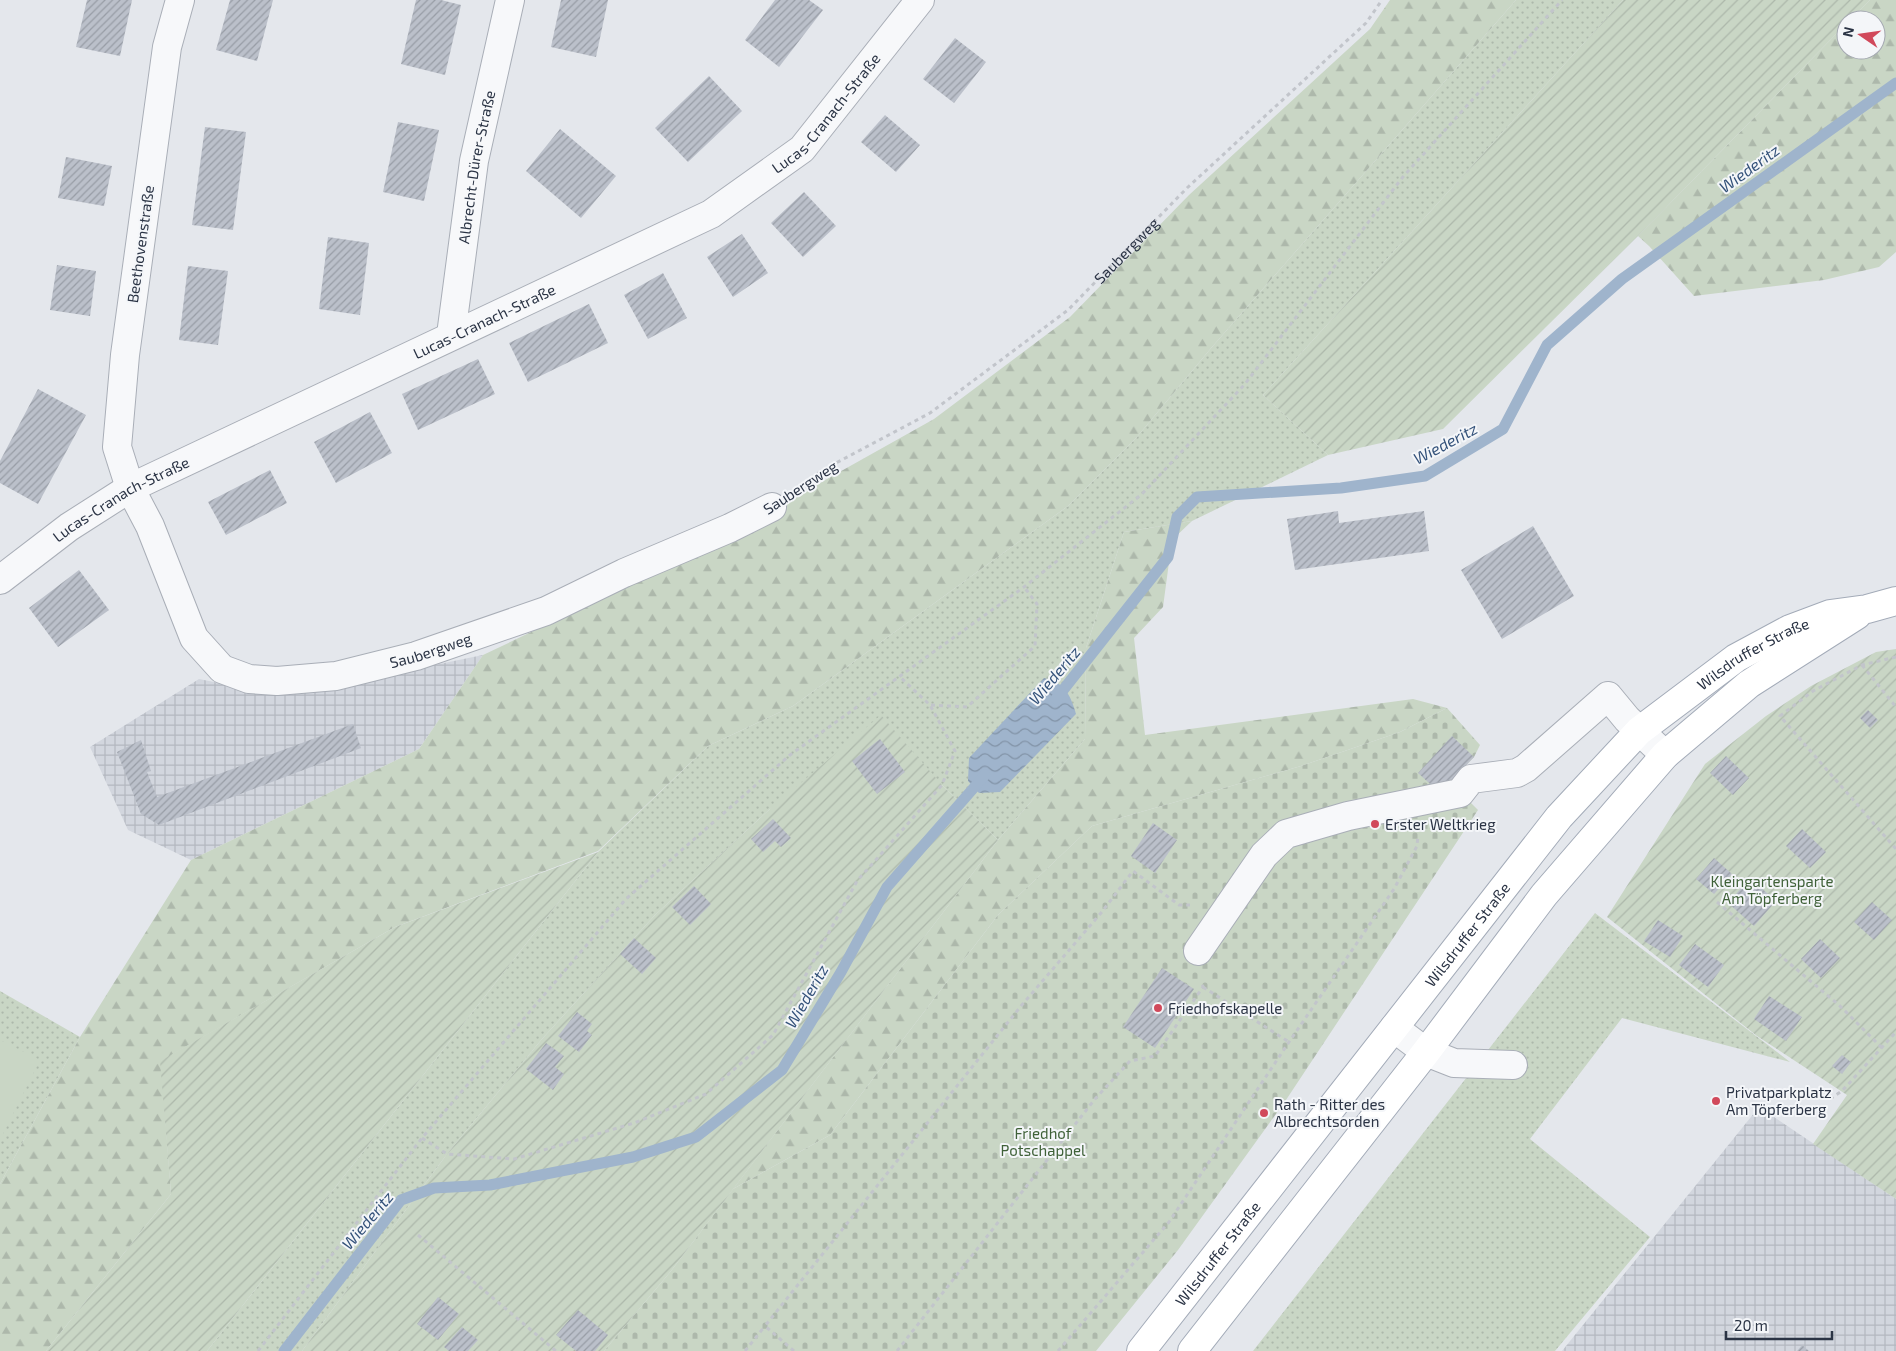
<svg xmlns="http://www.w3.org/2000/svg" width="1896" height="1351" font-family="'Exo 2',sans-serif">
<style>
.industrial{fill:url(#industrial-grid)}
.grass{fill:url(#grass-dots)}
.forest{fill:url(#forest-firs)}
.cemetery{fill:url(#cemetery-stones)}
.garden{fill:url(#garden-furrows)}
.pitch{fill:#c9d6c5}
.water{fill:url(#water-waves)}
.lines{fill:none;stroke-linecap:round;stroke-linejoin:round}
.stream{stroke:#9fb4cc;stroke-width:11}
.building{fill:url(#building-hatch)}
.minor-casing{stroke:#a9aeb7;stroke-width:30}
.major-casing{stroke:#a3abb8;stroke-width:30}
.path{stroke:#c2c5cb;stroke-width:3;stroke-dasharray:4 4;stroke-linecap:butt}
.minor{stroke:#f7f8fa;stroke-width:28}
.major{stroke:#fff;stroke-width:28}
.poi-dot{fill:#d1495b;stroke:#f4f6f9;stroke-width:2}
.labels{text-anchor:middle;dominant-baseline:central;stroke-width:4;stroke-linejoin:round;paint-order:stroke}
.street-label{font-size:15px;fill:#2b3445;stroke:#f4f6f9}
.poi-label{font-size:15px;fill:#2b3445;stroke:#f4f6f9;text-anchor:start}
.park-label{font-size:15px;fill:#3f6138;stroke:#f4f6f9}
.water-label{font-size:16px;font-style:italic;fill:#34527a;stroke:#f4f6f9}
</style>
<defs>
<pattern id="industrial-grid" width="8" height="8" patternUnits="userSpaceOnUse" patternTransform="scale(1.25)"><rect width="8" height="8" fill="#d2d6de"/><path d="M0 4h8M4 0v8" fill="none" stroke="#b4b8c0"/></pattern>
<pattern id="grass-dots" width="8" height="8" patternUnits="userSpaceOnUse" patternTransform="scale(1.25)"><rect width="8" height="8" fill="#c9d6c5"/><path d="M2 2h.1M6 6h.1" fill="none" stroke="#adb8ab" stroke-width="1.8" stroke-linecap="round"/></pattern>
<pattern id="forest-firs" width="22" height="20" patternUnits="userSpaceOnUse" patternTransform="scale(1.25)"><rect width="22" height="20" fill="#c9d6c5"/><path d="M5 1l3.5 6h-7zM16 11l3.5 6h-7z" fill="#adb8ab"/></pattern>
<pattern id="cemetery-stones" width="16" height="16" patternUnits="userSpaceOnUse" patternTransform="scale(1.25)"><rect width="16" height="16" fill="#c9d6c5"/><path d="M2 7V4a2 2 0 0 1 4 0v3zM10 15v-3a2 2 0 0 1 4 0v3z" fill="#adb8ab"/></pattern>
<pattern id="garden-furrows" width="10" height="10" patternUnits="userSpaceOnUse" patternTransform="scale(1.25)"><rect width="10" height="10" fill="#c9d6c5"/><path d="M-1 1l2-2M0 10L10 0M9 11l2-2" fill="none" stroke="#adb8ab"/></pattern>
<pattern id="water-waves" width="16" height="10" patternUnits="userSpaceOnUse" patternTransform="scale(1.25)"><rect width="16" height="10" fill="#9fb4cc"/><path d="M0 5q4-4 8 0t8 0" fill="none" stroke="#8293a7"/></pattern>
<pattern id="building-hatch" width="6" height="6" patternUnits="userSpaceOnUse" patternTransform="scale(1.25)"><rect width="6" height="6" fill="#bbc0ca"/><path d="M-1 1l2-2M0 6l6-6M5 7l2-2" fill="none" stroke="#989da6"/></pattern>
</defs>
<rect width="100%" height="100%" fill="#e4e7ec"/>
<g class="industrial">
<path d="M483,655l-64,94 -228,111 -63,-30 -38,-83 109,-68 55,11 39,4z"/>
<path d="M1759,1107l137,92v152h-334z"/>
</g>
<g class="grass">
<path d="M1516,0h107l-360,395 65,60 -136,66 -68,11 -38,116 -1,91 -87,101 -56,-55 -172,24 -115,106 -113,124 -95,115 -145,197h-95l391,-499 110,-106 85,-40 275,-200 68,-68 76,-91z"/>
<path d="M1595,913l195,149 -168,-44 -92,121 120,98 -95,114h-302z"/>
<path d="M0,991l80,46 -80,147z"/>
</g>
<g class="forest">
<path d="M1390,0h126l-304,347 -76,91 -68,68 -275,200 -85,40 -110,105 -203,76 -234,134 10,133 -125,157h-46v-167l80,-147 111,-177 228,-111 64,-94 250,-119 94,-57 107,-60 136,-102 119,-122 181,-166z"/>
<path d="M1870,0h26v252l-17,15 -55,13 -130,16 -45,-50 -11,-10 208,-212v26h30v-30h-26z"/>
<path d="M1192,521l-20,19 -9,67 -29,31 11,97 268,-36 34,9 -47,24 -99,34 -209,60 -94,89 -168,220 -97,54 265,-349 87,-101 1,-91 38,-116z"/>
</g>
<path class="cemetery" d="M1447,708l33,37 -6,12 -24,25 28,28 -192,290 -108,150 -82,101h-492l67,-80 62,-82 97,-54 168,-220 94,-89 209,-60 99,-34z"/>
<g class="garden">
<path d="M1623,0h247l-20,20h-4v4l-208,212 -195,193 -115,26 -65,-60z"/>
<path d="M1896,649v550l-83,-55 34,-49 -90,-59 -150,-119 98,-153 61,-48 45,-30 65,-34z"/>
<path d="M881,715l61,70 56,55 -327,431 -67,80h-302l145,-197 95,-115 92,-101 21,-23 115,-106z"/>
<path d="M598,852l-391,499h-161l125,-157 -11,-133 235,-134z"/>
</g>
<path class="pitch" d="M0,1040l40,20 -40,80z"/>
<path class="water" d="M1044,678c21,5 26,16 32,36l-76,78 -21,1 -11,-12 1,-23z"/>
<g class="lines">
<g class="stream">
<path d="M1056,699l112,-142 9,-40 20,-20 144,-9 84,-12 78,-47 44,-84 75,-66 274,-196"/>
<path d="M284,1351l117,-151 33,-12 56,-3 143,-28 63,-20 86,-67 59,-98 46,-85 98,-112"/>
</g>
</g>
<g class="building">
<path d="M87,0h45l-12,56 -44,-9z"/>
<path d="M230,0h43l-16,61 -41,-11z"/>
<path d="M416,0h25l20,5 -16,70 -44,-11z"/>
<path d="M561,0h47l-12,57 -45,-10z"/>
<path d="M775,0h34l14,10 -44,57 -34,-27z"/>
<path d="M955,38l31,24 -32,41 -31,-24z"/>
<path d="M709,76l33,35 -54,51 -33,-34z"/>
<path d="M885,115l35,30 -24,27 -35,-30z"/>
<path d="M398,122l41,8 -15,71 -41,-9z"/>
<path d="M205,127l41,5 -13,98 -41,-5z"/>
<path d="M560,129l56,47 -35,42 -55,-47z"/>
<path d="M66,157l46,9 -8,40 -46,-8z"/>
<path d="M804,192l32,34 -33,31 -32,-34z"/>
<path d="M742,234l26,39 -35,24 -26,-40z"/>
<path d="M328,237l41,6 -9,72 -41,-6z"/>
<path d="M57,265l39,6 -6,45 -40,-6z"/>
<path d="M188,266l40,5 -10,74 -39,-5z"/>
<path d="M663,273l24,45 -39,21 -24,-44z"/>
<path d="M589,304l19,39 -80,39 -19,-39z"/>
<path d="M478,359l17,35 -77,36 -16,-36z"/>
<path d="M38,389l48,26 -48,89 -38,-21v-22z"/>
<path d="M370,412l22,41 -56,30 -22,-41z"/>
<path d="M270,470l17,33 -61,32 -18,-33z"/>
<path d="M1338,511l1,12 85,-12 5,40 -134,19 -8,-51z"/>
<path d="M1533,526l41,70 -72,43 -41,-69z"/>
<path d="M79,570l30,40 -51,37 -29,-39z"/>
<path d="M1868,710l10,10 -8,8 -10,-10z"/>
<path d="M353,724l8,24 -202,77 -18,-11 -24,-62 24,-12 10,31 -4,1 10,25z"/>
<path d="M1452,736l22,21 -34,36 -22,-20z"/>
<path d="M880,739l25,33 -28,22 -25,-33z"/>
<path d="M1726,756l23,22 -16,17 -23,-22z"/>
<path d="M773,819l18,19 -10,9 -6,-6 -12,11 -12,-13z"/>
<path d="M1153,823l24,17 -22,33 -24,-17z"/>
<path d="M1802,829l24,23 -16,16 -24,-22z"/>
<path d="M1714,858l18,16 -18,20 -18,-15z"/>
<path d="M1750,878l26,23 -22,25 -26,-23z"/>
<path d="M694,886l17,18 -21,21 -18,-18z"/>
<path d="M1872,902l20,18 -18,20 -20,-18z"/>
<path d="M1658,920l25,16 -13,21 -26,-16z"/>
<path d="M634,938l22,20 -14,16 -22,-20z"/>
<path d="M1820,939l20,19 -19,20 -20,-19z"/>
<path d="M1695,944l29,21 -16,22 -29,-22z"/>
<path d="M1162,968l32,21 -39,59 -32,-21z"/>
<path d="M1769,996l33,21 -16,24 -32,-22z"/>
<path d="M577,1012l15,12 -5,7 5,4 -13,17 -21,-16z"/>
<path d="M546,1043l18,13 -9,11 9,7 -11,16 -27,-21z"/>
<path d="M1842,1055l9,7 -9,12 -10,-8z"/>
<path d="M438,1297l21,17 -21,26 -21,-16z"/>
<path d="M578,1310l30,25 -13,16h-19l-20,-16z"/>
<path d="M462,1327l16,13 -10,11h-19l-5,-4z"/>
<path d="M1802,1345l7,6h-12z"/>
</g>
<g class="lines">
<g class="minor-casing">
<g id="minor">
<path id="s2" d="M180,0l-13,47 -42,308 -8,92 13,41 20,38 44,112 28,31 27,10 28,2 59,-5 80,-20 130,-45 78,-38 106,-45 42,-21"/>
<path id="s3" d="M451,335l23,-174 36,-161"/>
<path id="s4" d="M0,580l69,-53 61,-39 581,-274 91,-65 118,-149"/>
<path d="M1198,951l66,-96 22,-21 62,-18 112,-23 11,-14 46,-6 9,-5 82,-72 19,23 38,36"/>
<path d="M1394,1028l32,24 28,11 59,2"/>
</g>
</g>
<g class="major-casing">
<g id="major">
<path id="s5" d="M1141,1351l418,-534 80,-86 97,-73 54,-29 40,-15 37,-5 29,-8"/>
<path d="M1192,1351l234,-299 118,-157 121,-140 84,-71 108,-69"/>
</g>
</g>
<g class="path">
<path id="s1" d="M797,489l24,-18 109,-58 138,-103 119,-122 179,-165 16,-23"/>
<path d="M1896,657l-34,8 -49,26 -33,25 116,133"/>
<path d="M1862,665l34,42"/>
<path d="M931,705l36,2 68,-61 2,-42 -13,-17"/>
<path d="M1717,902l123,104 42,42"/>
<path d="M1203,987l86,55"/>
<path d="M1830,1099l12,-8 54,-59"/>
<path d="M422,1138l25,16 67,5 120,-36 72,-29 67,-59 84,-154 85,-96 13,-34 -25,-46 -30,-28"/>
<path d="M418,1235l138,116"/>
<path d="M258,1351l164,-213 204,-239 164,-144 234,-168 118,-93 103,-110 157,-206 160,-178"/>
<path d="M745,1351l20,-25"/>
<path d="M794,1351l-29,-25 256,-320 80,-93 32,-42 46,34h11"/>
<path d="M897,1351l198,-252 35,-38 25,-5 48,-69 -1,-5"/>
<path d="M1058,1351l111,-129 120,-180 105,-153 23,-43 1,-11"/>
</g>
<use href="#minor" class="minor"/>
<use href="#major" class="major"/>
</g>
<g class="poi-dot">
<circle cx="1375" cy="824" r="5"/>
<circle cx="1158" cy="1008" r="5"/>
<circle cx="1716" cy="1101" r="5"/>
<circle cx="1264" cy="1113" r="5"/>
</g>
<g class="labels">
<g class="street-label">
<text stroke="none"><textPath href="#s4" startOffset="956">Lucas-Cranach-Straße</textPath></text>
<text stroke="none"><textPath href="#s3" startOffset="170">Albrecht-Dürer-Straße</textPath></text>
<text transform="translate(140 244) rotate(-82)">Beethovenstraße</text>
<text stroke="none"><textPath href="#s1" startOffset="409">Saubergweg</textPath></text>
<text stroke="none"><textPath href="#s4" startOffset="551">Lucas-Cranach-Straße</textPath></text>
<text transform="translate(800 487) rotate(-33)">Saubergweg</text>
<text stroke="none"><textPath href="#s4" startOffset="146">Lucas-Cranach-Straße</textPath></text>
<text stroke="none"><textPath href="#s2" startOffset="914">Saubergweg</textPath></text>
<text stroke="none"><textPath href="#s5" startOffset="934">Wilsdruffer Straße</textPath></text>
<text stroke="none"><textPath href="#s5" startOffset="529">Wilsdruffer Straße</textPath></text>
<text stroke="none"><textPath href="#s5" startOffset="124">Wilsdruffer Straße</textPath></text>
</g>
<g class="poi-label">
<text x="1385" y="824">Erster Weltkrieg</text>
<text x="1168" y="1008">Friedhofskapelle</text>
<text x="1726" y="1092">Privatparkplatz<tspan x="1726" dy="17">Am Töpferberg</tspan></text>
<text x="1274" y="1104">Rath - Ritter des<tspan x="1274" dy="17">Albrechtsorden</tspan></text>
</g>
<g class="park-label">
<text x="1772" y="881">Kleingartensparte<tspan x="1772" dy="17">Am Töpferberg</tspan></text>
<text x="1043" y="1133">Friedhof<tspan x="1043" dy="17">Potschappel</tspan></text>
</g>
<g class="water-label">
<text transform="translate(1749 168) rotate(-36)">Wiederitz</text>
<text transform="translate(1445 443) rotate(-28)">Wiederitz</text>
<text transform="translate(1054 675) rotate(-50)">Wiederitz</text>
<text transform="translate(806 996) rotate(-60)">Wiederitz</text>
<text transform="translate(367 1220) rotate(-50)">Wiederitz</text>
</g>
</g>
<g transform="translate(1861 35) rotate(283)"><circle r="24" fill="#f4f6f9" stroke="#a4a8b1"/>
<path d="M0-4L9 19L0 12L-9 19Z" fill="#d1495b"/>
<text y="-8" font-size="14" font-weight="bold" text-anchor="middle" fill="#2b3445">N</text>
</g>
<path d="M1726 1331v8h106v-8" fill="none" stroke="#2b3445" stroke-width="2.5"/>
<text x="1734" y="1331" font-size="15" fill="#2b3445" stroke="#f4f6f9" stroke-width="4" paint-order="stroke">20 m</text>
</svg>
